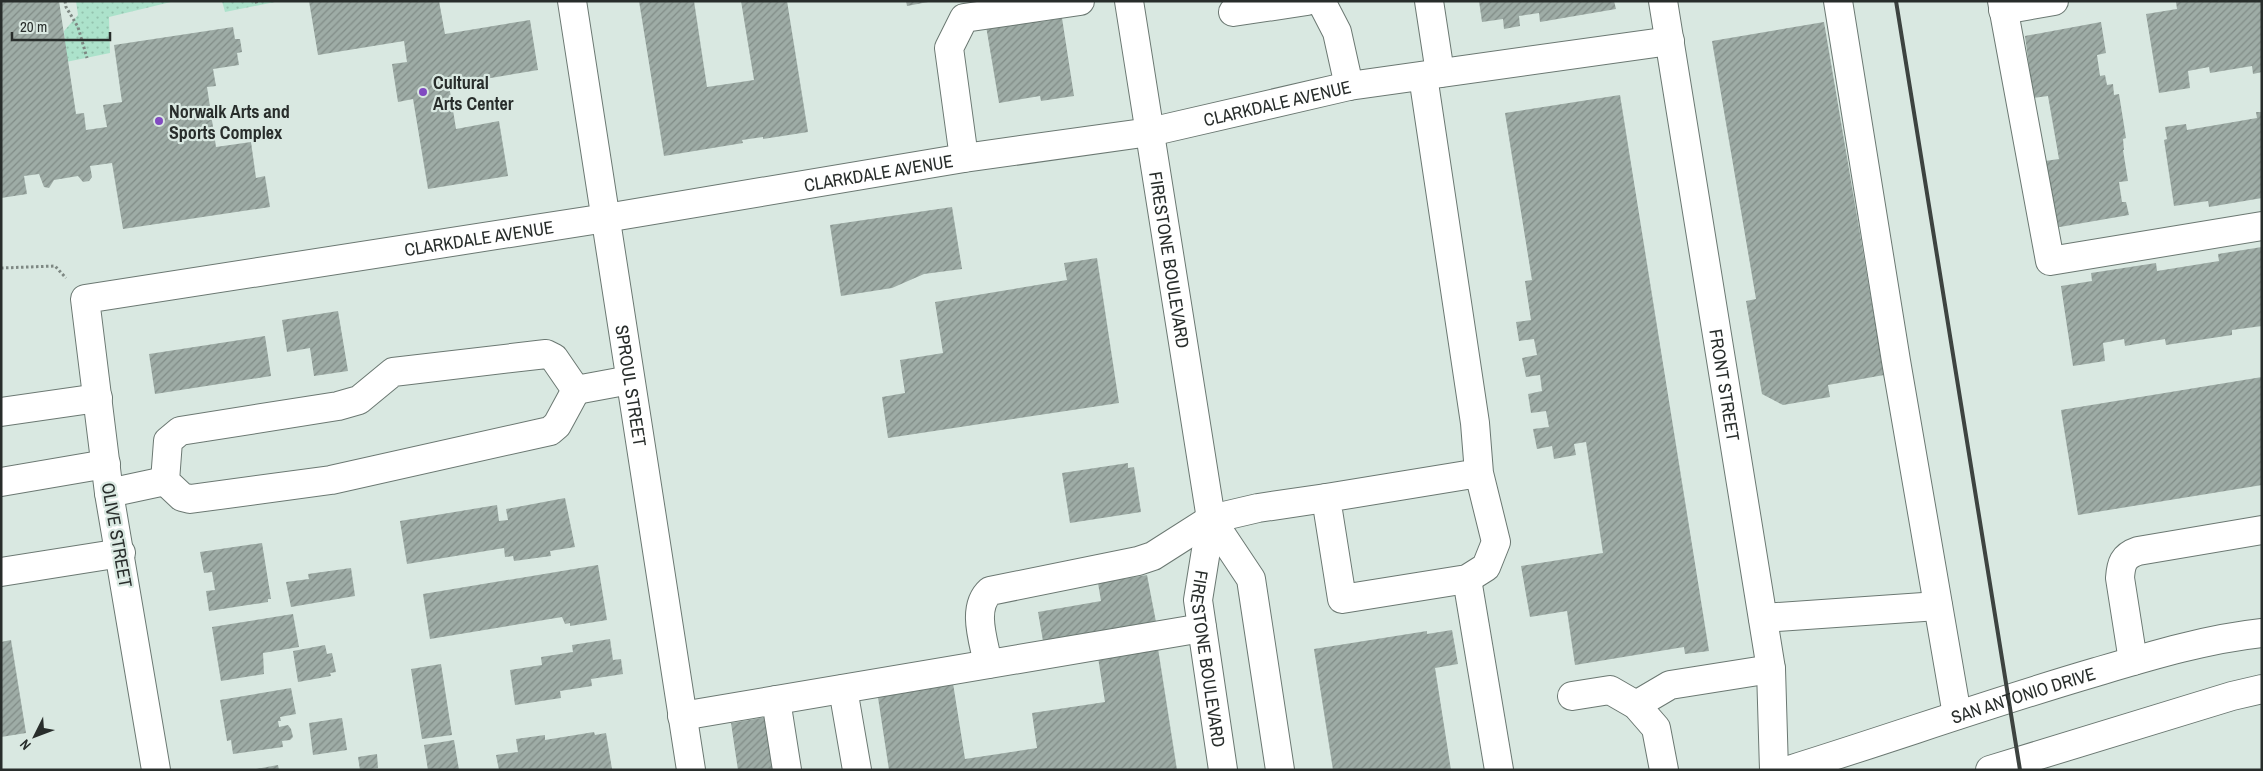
<svg xmlns="http://www.w3.org/2000/svg" width="2263" height="771" font-family="'Archivo Narrow',sans-serif">
<style>
.park{fill:url(#park-dots)}
.building{fill:url(#building-hatch)}
.lines{fill:none;stroke-linecap:round;stroke-linejoin:round}
.minor-casing{stroke:#6b7872;stroke-width:30}
.major-casing{stroke:#6b7872;stroke-width:30}
.path{stroke:#7e8883;stroke-width:3;stroke-dasharray:2.5 2.5;stroke-linecap:butt}
.minor{stroke:#fff;stroke-width:28}
.major{stroke:#fff;stroke-width:28}
.rail{stroke:#3d4340;stroke-width:4}
.poi-dot{fill:#814ac1;stroke:#d9e8e1;stroke-width:2}
.labels{text-anchor:middle;dominant-baseline:central;stroke-width:4.5;stroke-linejoin:round;paint-order:stroke}
.poi-label{font-size:18px;font-weight:bold;fill:#282d2b;stroke:#d9e8e1;text-anchor:start}
.street-label{font-size:18px;fill:#282d2b;stroke:#d9e8e1}
</style>
<defs>
<pattern id="park-dots" width="8" height="8" patternUnits="userSpaceOnUse" patternTransform="scale(1.25)"><rect width="8" height="8" fill="#ace2cb"/><path d="M2 2h.1M6 6h.1" fill="none" stroke="#94c2ae" stroke-width="1.8" stroke-linecap="round"/></pattern>
<pattern id="building-hatch" width="6" height="6" patternUnits="userSpaceOnUse" patternTransform="scale(1.25)"><rect width="6" height="6" fill="#9eaca6"/><path d="M-1 1l2-2M0 6l6-6M5 7l2-2" fill="none" stroke="#818c87"/></pattern>
</defs>
<rect width="100%" height="100%" fill="#d9e8e1"/>
<g class="park">
<path d="M76,1h99l-66,16 1,36 -44,9 -2,-31 14,-16z"/>
<path d="M222,1h58l-55,11z"/>
</g>
<g class="building">
<path d="M1,1h58l17,113 8,-1 2,17 21,-3 -4,-22 19,-3 -8,-57 119,-18 2,12h5l2,13 -5,1 2,12 -26,4 3,17 -9,1 9,60 35,-5 5,36 9,-2 5,31 -147,22 -11,-66 -22,3 2,11 -3,4 -6,1 -5,-6 -24,4 -5,8 -5,-1 -5,-13 -15,2 3,18 -26,4z"/>
<path d="M309,1h130l6,33 85,-14 8,50 -89,15 7,44 43,-8 9,55 -80,13 -15,-90 -15,3 -6,-38 15,-2 -3,-21 -86,14z"/>
<path d="M639,1h55l13,86 47,-7 -13,-79h46l21,131 -45,7v-2l-21,3 1,3 -79,13z"/>
<path d="M906,1h22v1l-21,4z"/>
<path d="M1479,1h135l2,8 -76,13 -1,-9 -20,3 1,10 -16,3 -1,-10 -21,3z"/>
<path d="M2179,1h83v71l-9,2 -1,-8 -42,7 -1,-6 -21,4 2,17 -31,5 -13,-79 31,-5 -1,-7z"/>
<path d="M1039,18l1,4 22,-4 12,78 -33,5 -1,-5 -41,7 -13,-77z"/>
<path d="M1824,22l60,353 -56,10 2,12 -47,8 -21,-11 -16,-93 10,-2 -44,-258z"/>
<path d="M2101,22l5,31 -9,2 3,21 5,-1 2,10 6,-1 1,11 5,-1 7,44 -3,1 1,11h-1l5,31 -9,1 3,20h4l3,13 -75,13 -9,-67 14,-2 -11,-63 -15,2 -8,-62z"/>
<path d="M1620,95l89,556 -24,3 -1,-7 -109,18 -8,-54 -37,6 -9,-51 82,-13 -17,-111 -12,2 2,11 -22,4 -2,-13 -15,3 -4,-20 16,-2 -3,-16 -15,2 -3,-19 14,-3 -2,-16 -14,2 -4,-19 15,-3 -3,-16 -15,2 -3,-19 15,-2 -6,-39 7,-1 -27,-167z"/>
<path d="M2256,112h6v86l-53,9 -1,-6 -34,5 -10,-66 3,-1 -2,-12 21,-3 1,6 70,-12z"/>
<path d="M952,207l10,62 -38,5 -32,14 -51,8 -11,-71z"/>
<path d="M2262,247v79l-30,4v5l-66,10 -1,-6 -40,7 -1,-7 -21,4 2,18 -32,5 -12,-80 31,-5 -1,-8 65,-10 1,8 62,-10 -1,-7z"/>
<path d="M1097,258l22,145 -231,35 -6,-41 23,-4 -5,-33 43,-7 -8,-51 132,-22 -3,-17z"/>
<path d="M338,311l10,60 -34,5 -4,-28 -23,4 -5,-32z"/>
<path d="M265,336l6,40 -116,18 -6,-40z"/>
<path d="M2262,377v108l-184,30 -17,-105z"/>
<path d="M1128,463v5l6,-1 7,45 -71,11 -8,-50z"/>
<path d="M565,498l10,49 -25,4 1,5 -37,5 -1,-5 -8,1 -1,-9 -97,16 -7,-43 97,-16 2,16 9,-1 -2,-11z"/>
<path d="M262,543l9,56h-3v3l-59,9 -3,-20 9,-1 -3,-18 -8,1 -4,-21z"/>
<path d="M598,565l9,55 -37,6v-3l-5,1 -3,-7 -132,22 -7,-45z"/>
<path d="M351,568l4,28 -64,11 -5,-25 23,-3 -1,-5z"/>
<path d="M1147,575l9,47 -113,19 -5,-29 63,-11 -3,-18z"/>
<path d="M293,614l6,33 -36,6 1,21 -43,7 -9,-54z"/>
<path d="M1452,630l6,34 -23,4 16,102h-118l-19,-121 113,-18v3z"/>
<path d="M610,639l3,21 8,-1 2,15 -32,5 1,7 -32,5 1,7 -46,7 -5,-35 32,-5 -1,-8 32,-5 -1,-7z"/>
<path d="M11,640l15,93 -25,4v-95z"/>
<path d="M1157,642l20,128h-288l-12,-79 75,-14 13,82 72,-11 -5,-35 73,-11 -8,-51z"/>
<path d="M325,645l2,9 5,-1 4,19 -6,1 1,3 -33,6 -5,-31z"/>
<path d="M441,664l11,71 -30,4 -11,-70z"/>
<path d="M291,688l5,26 -16,3 1,4h-3l1,6 9,-2 3,4 2,8 -3,3 -8,1 1,6 -50,7 -2,-14 -4,1 -7,-41z"/>
<path d="M767,717l8,53h-37l-7,-47z"/>
<path d="M342,718l5,32 -34,5 -4,-32z"/>
<path d="M594,732l1,3 11,-2 6,36 -113,1 -3,-15 22,-3 -2,-13 29,-4v5z"/>
<path d="M454,740l5,30h-31l-4,-25z"/>
<path d="M377,754l1,14 -18,2 -2,-13z"/>
<path d="M278,765l1,5h-23v-1z"/>
</g>
<g class="lines">
<g class="minor-casing">
<g id="minor">
<path id="s1" d="M572,1l119,769"/>
<path id="s2" d="M1129,1l82,518 -13,81 25,170"/>
<path d="M1321,1l16,31 12,54"/>
<path d="M1429,1l11,72"/>
<path id="s3" d="M1663,1l108,668 3,101"/>
<path d="M1838,1l58,360 61,354"/>
<path d="M2002,1l48,260 212,-35"/>
<path d="M2003,10l51,-9"/>
<path d="M1233,12l74,-11"/>
<path d="M1423,76l52,347 4,50 17,69 -10,25 -19,12 -125,20 -16,-101 153,-25"/>
<path d="M964,158l-15,-110 15,-30 116,-17"/>
<path d="M546,354l8,4 22,32 -19,35 -7,6 -219,49 -141,19 -8,-2 -17,-16 3,-40 12,-10 158,-25 21,-6 34,-28z"/>
<path d="M576,390l54,-10"/>
<path d="M1,412l97,-14"/>
<path d="M1,482l105,-18"/>
<path d="M109,493l56,-12"/>
<path d="M1211,519l40,60 29,191"/>
<path d="M1,572l120,-19"/>
<path d="M1467,579l32,191"/>
<path d="M1763,618l175,-12"/>
<path d="M2133,661l-13,-83c1,-14 3,-22 18,-27l124,-21"/>
<path d="M988,664c-4,-22 -17,-56 2,-73l148,-30 15,-5 58,-37 47,-11 68,-10"/>
<path d="M843,689l14,81"/>
<path d="M1572,696l38,-6 26,15 20,23 8,42"/>
<path d="M776,700l11,70"/>
<path d="M1636,705l34,-20 101,-16"/>
<path d="M682,716l520,-88"/>
<path id="s4" d="M156,770l-47,-277 -24,-194 521,-81 358,-60 186,-26 199,-46 321,-45"/>
</g>
</g>
<g class="major-casing">
<g id="major">
<path id="s5" d="M1789,770c103,-32 204,-68 307,-98 54,-16 110,-33 166,-39"/>
<path d="M1990,770l242,-74 30,-7"/>
</g>
</g>
<g class="path">
<path d="M65,1l1,6 12,20 9,31"/>
<path d="M256,1l1,4"/>
<path d="M1,268l54,-2 11,12"/>
</g>
<use href="#minor" class="minor"/>
<use href="#major" class="major"/>
<path class="rail" d="M1896,1l124,769"/>
</g>
<g class="poi-dot">
<circle cx="423" cy="92" r="5"/>
<circle cx="159" cy="121" r="5"/>
</g>
<g class="labels">
<g class="poi-label">
<text x="433" y="82">Cultural<tspan x="433" dy="21">Arts Center</tspan></text>
<text x="169" y="111">Norwalk Arts and<tspan x="169" dy="21">Sports Complex</tspan></text>
</g>
<g class="street-label">
<text stroke="none"><textPath href="#s4" startOffset="1685">CLARKDALE AVENUE</textPath></text>
<text stroke="none"><textPath href="#s4" startOffset="1280">CLARKDALE AVENUE</textPath></text>
<text stroke="none"><textPath href="#s4" startOffset="875">CLARKDALE AVENUE</textPath></text>
<text stroke="none"><textPath href="#s2" startOffset="262">FIRESTONE BOULEVARD</textPath></text>
<text stroke="none"><textPath href="#s3" startOffset="389">FRONT STREET</textPath></text>
<text stroke="none"><textPath href="#s1" startOffset="389">SPROUL STREET</textPath></text>
<text transform="translate(117 535) rotate(80)">OLIVE STREET</text>
<text stroke="none"><textPath href="#s2" startOffset="666">FIRESTONE BOULEVARD</textPath></text>
<text stroke="none"><textPath href="#s5" startOffset="246">SAN ANTONIO DRIVE</textPath></text>
</g>
</g>
<rect width="2263" height="771" fill="none" stroke="#282d2b" stroke-width="5"/>
<g transform="translate(35 736) rotate(228)" stroke="#d9e8e1" stroke-width="4" paint-order="stroke">
<path d="M0-4L9 19L0 12L-9 19Z" fill="#282d2b"/>
<text y="-8" font-size="14" font-weight="bold" text-anchor="middle" fill="#282d2b">N</text>
</g>
<path d="M12 32v8h98v-8" fill="none" stroke="#282d2b" stroke-width="2.5"/>
<text x="20" y="32" font-size="15" fill="#282d2b" stroke="#d9e8e1" stroke-width="4" paint-order="stroke">20 m</text>
</svg>
